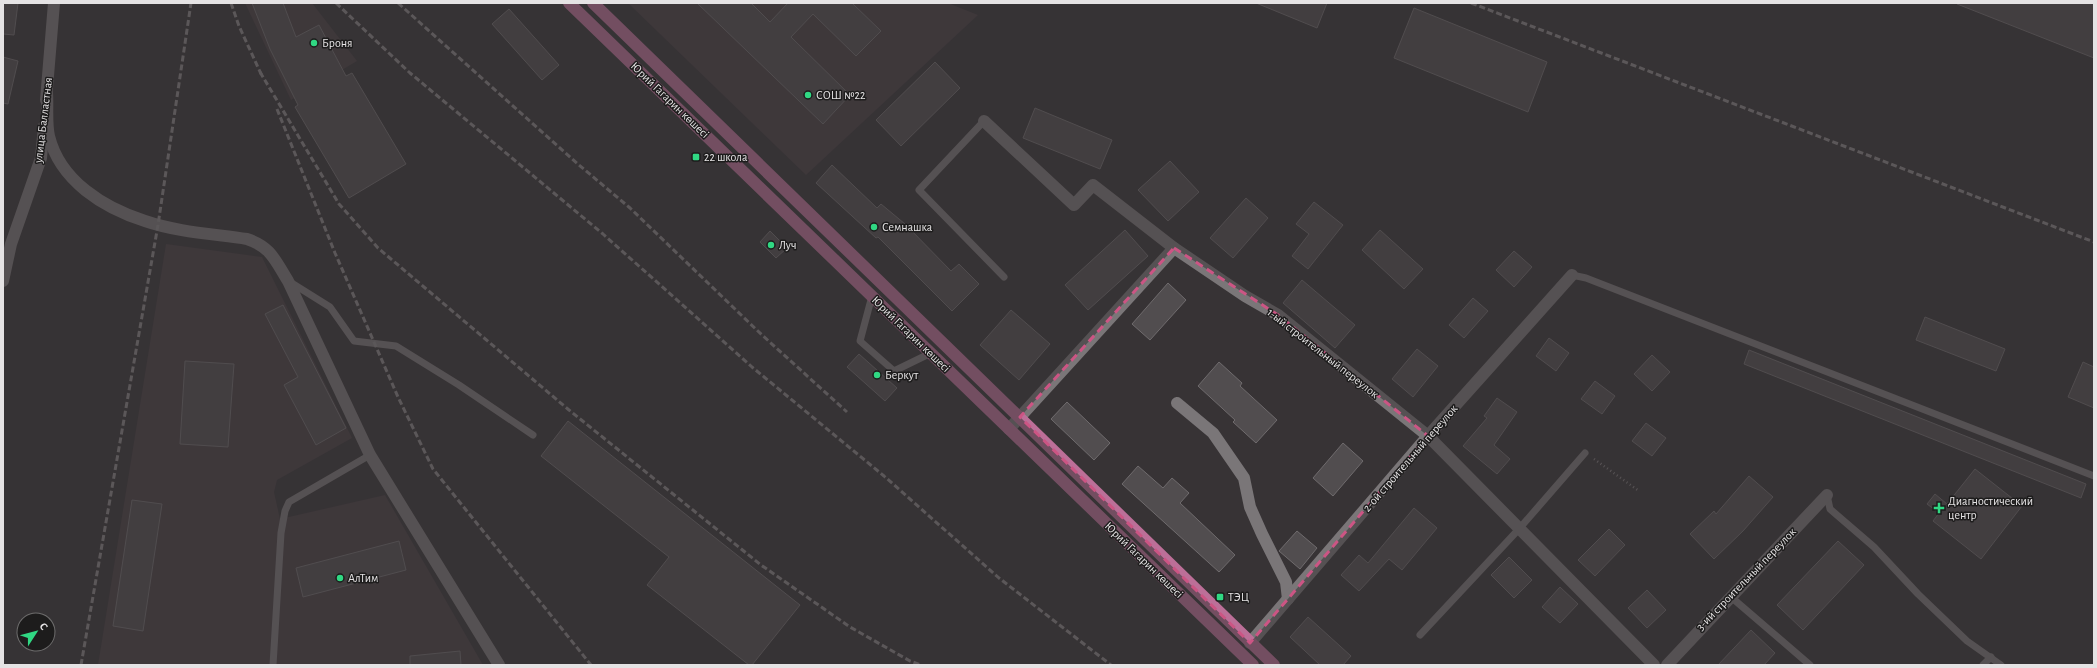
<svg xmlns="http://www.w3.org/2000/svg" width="2097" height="668" font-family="'Alegreya Sans',sans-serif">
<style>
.built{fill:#473e42}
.building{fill:#514d4f;stroke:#6f6b6d}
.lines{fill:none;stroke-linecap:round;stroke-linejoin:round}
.path{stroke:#7f7b7d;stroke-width:2.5;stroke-dasharray:1 3;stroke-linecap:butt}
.service{stroke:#7a7678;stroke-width:7}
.minor{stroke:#7a7678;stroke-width:12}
.primary{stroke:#bc6f98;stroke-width:12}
.rail{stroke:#878485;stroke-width:3;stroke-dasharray:6 3;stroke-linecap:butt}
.marked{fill:none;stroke:#cc5584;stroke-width:3;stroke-dasharray:8 5;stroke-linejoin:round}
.poi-dot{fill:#30d883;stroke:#1d1c1c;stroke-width:1.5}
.labels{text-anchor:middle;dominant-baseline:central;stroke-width:3;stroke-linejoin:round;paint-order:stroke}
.poi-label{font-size:12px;fill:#e5e3e4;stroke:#1d1c1c;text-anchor:start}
.street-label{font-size:12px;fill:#e5e3e4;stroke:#1d1c1c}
</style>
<rect width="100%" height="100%" fill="#373335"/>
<g class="built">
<path d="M245,3h67l45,58 -66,39z"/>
<path d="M628,3h320l30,12 -172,160z"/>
<path d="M166,244l96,13 90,181 -75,42 -3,12 6,27 105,-24 98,170h-385z"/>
</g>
<g class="building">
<path d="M3,3h15l-4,32 -11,-1z"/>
<path d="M252,3h31l13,34 23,-12 27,51 6,-3 54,91 -57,34 -54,-91 3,-2 -28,-56z"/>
<path d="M697,3h54l19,19 18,-19h64l29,28 -25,25 -43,-42 -22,23 59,58 -27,29z"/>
<path d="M1256,3h71l-10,25z"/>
<path d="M1958,3h136v55l-137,-54z"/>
<path d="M1414,8l133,54 -19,50 -134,-54z"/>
<path d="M509,9l50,56 -17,15 -50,-56z"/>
<path d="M3,57l15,4 -10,43 -5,-1z"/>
<path d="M935,62l25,26 -59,58 -25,-26z"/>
<path d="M1035,108l77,32 -12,29 -77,-31z"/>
<path d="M1170,161l29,31 -31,29 -30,-31z"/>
<path d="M832,165l45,43 4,-4 24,20 46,47 8,-7 20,20 -27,27 -74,-74 -2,1 -60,-55z"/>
<path d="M1246,198l22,20 -35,40 -23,-20z"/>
<path d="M1314,202l29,23 -35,44 -16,-13 17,-22 -13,-10z"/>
<path d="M1125,230l23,26 -60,54 -23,-25z"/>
<path d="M1380,230l43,39 -19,20 -42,-39z"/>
<path d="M770,231l17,17 -11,10 -16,-16z"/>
<path d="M1514,251l18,16 -18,20 -18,-17z"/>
<path d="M1302,280l53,45 -20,23 -52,-45z"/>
<path d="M1168,283l18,17 -36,40 -18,-16z"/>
<path d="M1473,298l15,13 -24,27 -15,-13z"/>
<path d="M283,305l63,123 -30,17 -32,-60 14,-8 -33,-63z"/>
<path d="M1011,310l39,34 -31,36 -39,-35z"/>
<path d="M1925,317l80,32 -9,22 -80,-31z"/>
<path d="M1549,338l20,15 -13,18 -20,-15z"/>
<path d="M1417,349l21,17 -25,31 -21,-18z"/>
<path d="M1749,350l337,134 -5,14 -337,-134z"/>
<path d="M859,354l38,34 -12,13 -38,-34z"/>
<path d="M1652,355l18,17 -18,19 -18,-17z"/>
<path d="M185,361l49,3 -6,83 -48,-3z"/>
<path d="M1219,362l23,21 -2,3 37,34 -21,23 -23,-21 2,-2 -37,-34z"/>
<path d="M2083,362l11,5v41l-26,-11z"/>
<path d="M1595,381l20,15 -13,18 -21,-15z"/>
<path d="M1497,398l20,14 -23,33 16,14 -13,15 -34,-28 24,-28 -3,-2z"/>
<path d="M1067,402l43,41 -16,17 -43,-41z"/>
<path d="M568,421l232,184 -48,60h-3l-102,-80 22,-28 -128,-101z"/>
<path d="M1646,423l20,15 -14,18 -20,-15z"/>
<path d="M1343,443l20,18 -30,35 -20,-18z"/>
<path d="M1138,466l25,22 9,-10 17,15 -9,10 55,52 -16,17 -97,-88z"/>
<path d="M1975,469l47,37 -41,53 -48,-38 6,-8 -12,-9 8,-10 12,10z"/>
<path d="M1749,476l24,21 -30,34 -29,28 -24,-25 24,-23 2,3z"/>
<path d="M132,500l30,4 -19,127 -30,-5z"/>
<path d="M1414,508l23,20 -35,42 -13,-11 -30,32 -18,-16 18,-20 9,8z"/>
<path d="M1609,529l16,16 -30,31 -17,-16z"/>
<path d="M1297,531l20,17 -17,21 -21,-18z"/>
<path d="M399,541l7,29 -103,27 -7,-29z"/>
<path d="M1838,541l26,24 -61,65 -26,-25z"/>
<path d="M1509,557l23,23 -18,18 -23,-23z"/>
<path d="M1560,587l18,17 -18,19 -18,-16z"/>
<path d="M1647,590l19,20 -19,18 -19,-20z"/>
<path d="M1308,617l43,39 -8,9h-23l-30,-28z"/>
<path d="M1751,630l24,23 -11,12h-46z"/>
<path d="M460,651l1,14h-51v-9z"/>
</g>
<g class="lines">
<path class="path" d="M1594,459l45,32"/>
<g class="service">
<path d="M984,121l-65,69 85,87"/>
<path d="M1572,275l14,3 508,198"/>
<path d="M290,282l40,25 24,34 42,5 63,39 74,50"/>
<path d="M872,296l-12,45 34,30 37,-18"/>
<path d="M1827,495l3,14 44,38 44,47 49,47 34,24"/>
<path d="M1731,597l79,68"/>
<path d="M1420,635l99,-106 66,-76"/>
<path d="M273,665l8,-132 4,-22 4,-9 81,-47"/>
<path d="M1983,665l8,-8"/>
</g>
<g class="minor">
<path d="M47,93c1,14 -1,30 2,43 11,45 55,72 96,85 32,11 69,13 102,18 24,8 28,21 41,42l82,174 129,210"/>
<path d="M46,100l8,-97"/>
<path d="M984,121l90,84 19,-20 81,63 71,48 33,19 150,121 226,229"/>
<path d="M3,281l8,-37 30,-86 3,-32"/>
<path d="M1177,403l36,30 31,45 6,29 12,27 24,48 2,17"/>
<path d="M1009,429l165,-181"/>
<path d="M1250,643l178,-207 144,-161"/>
<path d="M1667,665l160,-170"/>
</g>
<g class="primary">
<path d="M569,3l684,662"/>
<path d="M593,3l681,662"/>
</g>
<g class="rail">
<path d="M231,3l8,23 23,50"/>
<path d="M336,3l74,70 193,161 149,133 132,109 115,102 112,87"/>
<path d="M398,3l181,162 51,43 132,127 85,77"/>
<path d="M1471,3l623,239"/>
<path d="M260,72l79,132 39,44 191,162 192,155 89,62 60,34 11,4"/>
<path d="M277,109l58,144 63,144 35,72 158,196"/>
<path d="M81,665l77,-440 33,-222"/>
</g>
</g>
<path d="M0 0H2097V668H0ZM1174,248l104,67 150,121 -178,207 -230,-226z" fill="#373335" fill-opacity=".55" fill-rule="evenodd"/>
<path class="marked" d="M1174,248l104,67 150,121 -178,207 -230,-226z"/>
<g class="poi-dot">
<circle cx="314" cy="43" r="4"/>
<circle cx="808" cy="95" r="4"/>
<rect x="692" y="153" width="8" height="8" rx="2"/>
<circle cx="874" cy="227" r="4"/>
<circle cx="771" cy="245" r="4"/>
<circle cx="877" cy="375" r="4"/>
<path d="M1937 502h4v4h4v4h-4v4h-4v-4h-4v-4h4z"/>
<circle cx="340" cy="578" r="4"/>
<rect x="1216" y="593" width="8" height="8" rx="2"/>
</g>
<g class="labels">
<g class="poi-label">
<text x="322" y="43">Броня</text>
<text x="816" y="95">СОШ №22</text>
<text x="704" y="157">22 школа</text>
<text x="882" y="227">Семнашка</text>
<text x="779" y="245">Луч</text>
<text x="885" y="375">Беркут</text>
<text x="1948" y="501">Диагностический<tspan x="1948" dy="14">центр</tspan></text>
<text x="348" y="578">АлТим</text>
<text x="1228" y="597">ТЭЦ</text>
</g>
<g class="street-label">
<text transform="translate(670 100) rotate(44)">Юрий Гагарин көшесі</text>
<text transform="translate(43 120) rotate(-83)">улица Балластная</text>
<text transform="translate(911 334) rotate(44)">Юрий Гагарин көшесі</text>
<text transform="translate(1323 353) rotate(38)">1-ый строительный переулок</text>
<text transform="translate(1410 458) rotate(-49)">2-ой строительный переулок</text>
<text transform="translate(1144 560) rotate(44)">Юрий Гагарин көшесі</text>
<text transform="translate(1746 579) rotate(-46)">3-ий строительный переулок</text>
</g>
</g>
<rect width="2097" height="668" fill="none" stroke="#e5e3e4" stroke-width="8"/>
<g transform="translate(36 632) rotate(54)"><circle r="19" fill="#1d1c1c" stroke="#6d6c6c"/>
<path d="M0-3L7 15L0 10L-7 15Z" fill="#30d883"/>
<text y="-6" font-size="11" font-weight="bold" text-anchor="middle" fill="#e5e3e4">С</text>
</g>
</svg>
